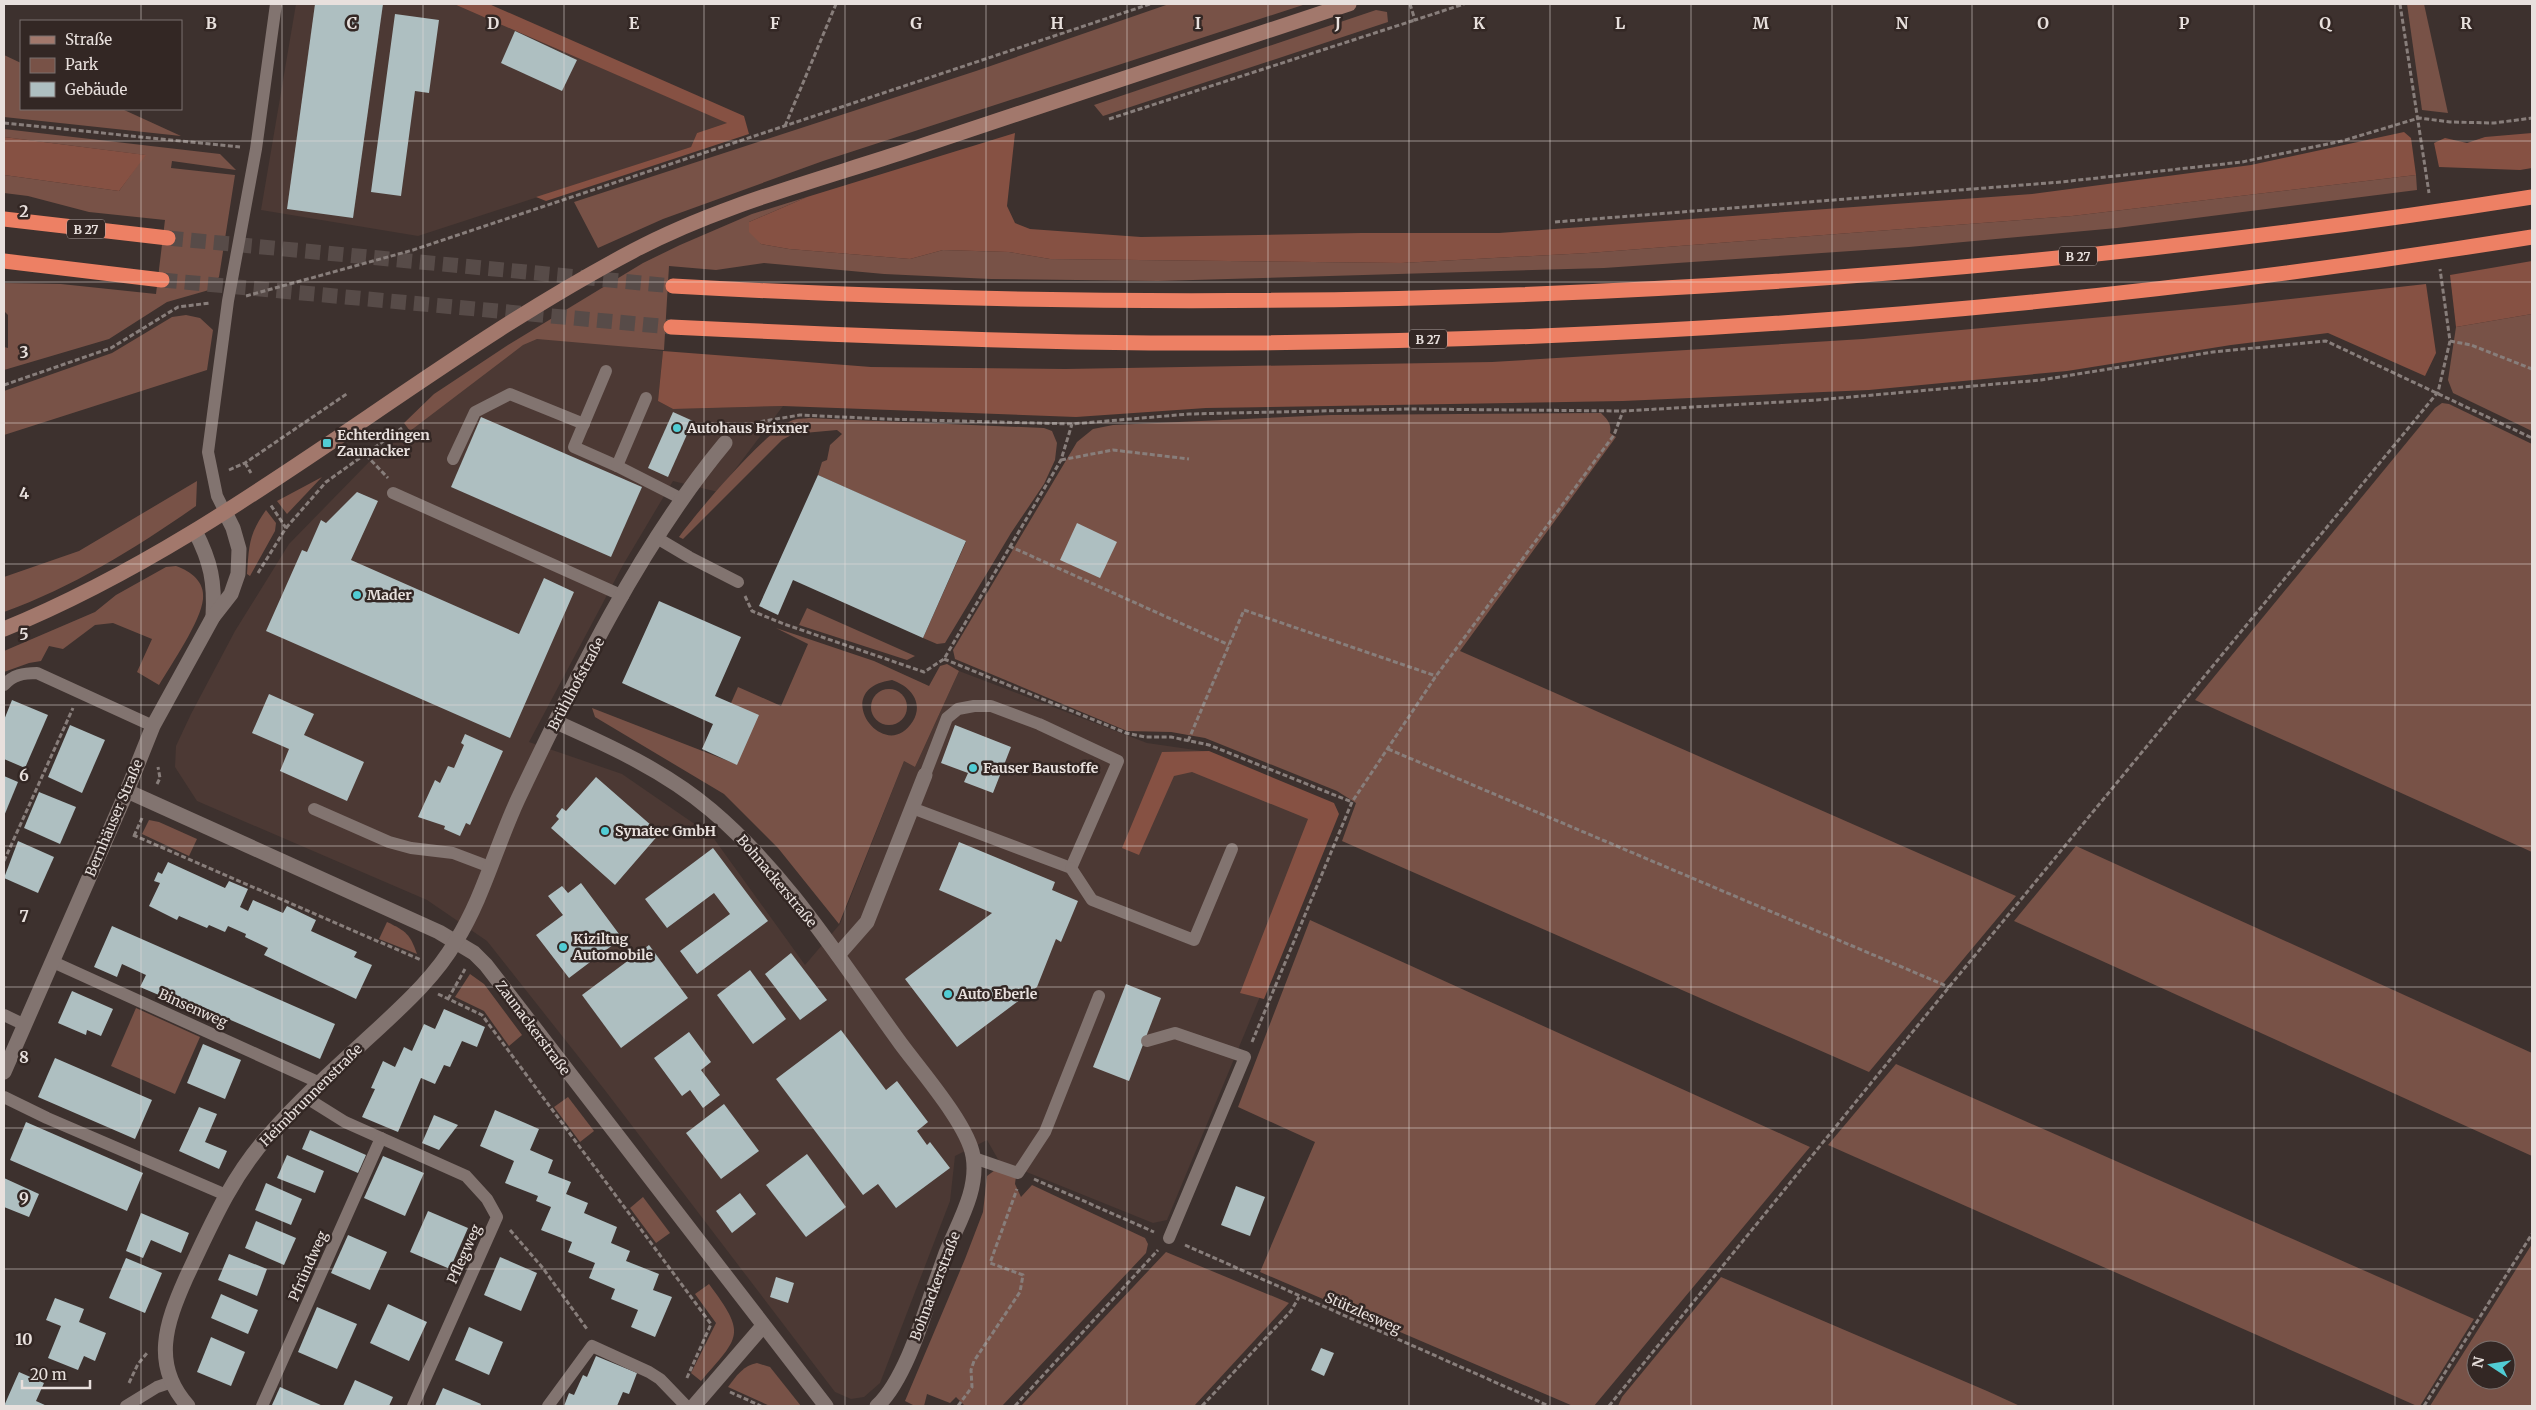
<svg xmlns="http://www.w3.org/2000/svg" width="2536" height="1410" font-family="Merriweather,serif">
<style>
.built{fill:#4c3934}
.green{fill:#785247;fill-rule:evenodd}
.forest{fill:#865143}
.building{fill:#aebfc1}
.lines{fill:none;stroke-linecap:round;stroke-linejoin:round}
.highway-tunnel{stroke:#574b48;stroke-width:15;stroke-dasharray:15 8;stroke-linecap:butt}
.path{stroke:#887e7b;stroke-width:3;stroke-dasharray:5 2.5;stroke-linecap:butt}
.lane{stroke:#827470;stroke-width:12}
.street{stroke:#827470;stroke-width:15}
.secondary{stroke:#a2786c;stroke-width:15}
.highway{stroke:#ed8064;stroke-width:15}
.grid{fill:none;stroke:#e8e0dd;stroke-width:1;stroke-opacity:0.55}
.poi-dot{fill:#51ccd4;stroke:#332724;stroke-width:2}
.labels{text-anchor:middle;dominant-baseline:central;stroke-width:5;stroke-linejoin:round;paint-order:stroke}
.shield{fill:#332724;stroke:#b2a8a6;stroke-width:1}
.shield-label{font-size:12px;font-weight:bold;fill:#e8e0dd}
.poi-label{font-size:14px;font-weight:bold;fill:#e8e0dd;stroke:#332724;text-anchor:start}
.street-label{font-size:14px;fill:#e8e0dd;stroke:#332724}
.grid-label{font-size:16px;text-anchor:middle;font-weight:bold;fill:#e8e0dd;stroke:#332724;stroke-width:5;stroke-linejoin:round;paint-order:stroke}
</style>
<rect width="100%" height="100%" fill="#3d312e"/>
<g class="built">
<path d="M296,4h158l274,119 -31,10 -6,14 -273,89 -157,-26z"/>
<path d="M529,334l134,17 -5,50 15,8 110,-3 -65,86 -45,-11 -50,84 -94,177 93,32 90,62 93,129 35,-41 64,-163 11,6 44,-96 188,72 62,9 127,62 -169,406 -14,3 -154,-62 -12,-21 -32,16 -5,45 -70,182 -16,14 -13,2 -16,-7 -231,-303 -117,-148 -60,-41 -230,-99 -22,-34 1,-21 15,-32 44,-83 54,-87 80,-82z"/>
</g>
<g class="green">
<path d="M1169,4h137l-483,157 -160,58 -65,29 -24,-46 402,-131z"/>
<path d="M2407,4h17l24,109 -26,-3z"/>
<path d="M1376,10l11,2 1,10 -285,94 -9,-11z"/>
<path d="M4,55l17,8v46h101l59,27 -177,-19z"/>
<path d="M4,129l216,25 16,16 -64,-9 -1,7 64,7 -16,102 -10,13 -42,12 -58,37 -105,31v-23l4,1v-33l-4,-4v-28l57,1 95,10 9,-74 -76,-8 -61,-16 -24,-3v-18l115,16 26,-36 -141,-18z"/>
<path d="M2416,175l1,15 -300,38 -208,19 -305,21 -446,13 -167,-2 -107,-5 -120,-11 -48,7 -47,-4 -5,84 -127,-11 -14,6 -113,86 -6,-8 30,-29 74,-49 135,-82 37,-18 72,-31 55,-17 -58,25 12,22 28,5 121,10 33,-9 66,2 41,7 351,4 187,-10 484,-37z"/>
<path d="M2532,314v117l-79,-38 -5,-13 8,-53z"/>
<path d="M186,315l14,3 13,12 -6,40 -203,65v-44l108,-38 60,-36z"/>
<path d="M2442,403l7,1 83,40v408l-337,-152 240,-292z"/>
<path d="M1601,413c6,6 11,11 9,20l6,4 -156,214 556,245 -147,176 -527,-231 14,-38 -19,-12 -132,-53 -34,-6 -44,-1 -172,-72 -2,-9 124,-208 16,-13 20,-4 218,-10z"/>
<path d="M809,418l235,10 8,3 5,12 -2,17 -11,24 -33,49 -66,110 -8,1 -14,-6 43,-96 -148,-67 4,-13 5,-2 3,-15 12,-11 -5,-4 -44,4 -11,6 -99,99 -4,-2c17,-24 89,-109 114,-117 5,-2 11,-1 16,-2z"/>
<path d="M322,477l-35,37 -10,-13z"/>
<path d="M197,481l-1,25c-60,42 -123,81 -192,106v-35l75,-26z"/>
<path d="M266,510l10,13 -1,8 -25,45 -3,-2c2,-29 2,-40 19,-64z"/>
<path d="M176,566c15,5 29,16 27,33 -2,22 -32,66 -44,86l-22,-13 15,-33 -39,-16 -18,2 -32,24 -14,-3 -8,15 -12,2 -25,9v-21l91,-39 21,-17 50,-28z"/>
<path d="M807,608l108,48 -8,4 -108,-35z"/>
<path d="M776,628l98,33 55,25 11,-20 7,-2 12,7 -44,96 -11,-6 -65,163 -61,-76 -54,-54 -129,-77 -3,-9 144,56 -5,-61 7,-16 43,19 27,-62zM892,680c18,6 32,22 21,41 -28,46 -86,-32 -21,-41z"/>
<circle cx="889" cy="707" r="18"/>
<path d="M149,820l10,2 38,17 -8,17 -47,-22z"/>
<path d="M2076,846l456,207v103l-518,-235z"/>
<path d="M1310,920l500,227 -216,259h-21l-313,-134 55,-130 -77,-35z"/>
<path d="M387,922c19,9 23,12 30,32l-38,-15z"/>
<path d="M470,974l14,10 38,51 -13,11 -25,-35 -29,-14z"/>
<path d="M136,1008l64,29 -25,57 -64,-28z"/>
<path d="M1896,1064l578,255 -54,87h-3l-589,-261z"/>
<path d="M568,1097l26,34 -14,11 -26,-35z"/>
<path d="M995,1170l21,6 -1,8 6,13 11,-12 113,53 3,6 -2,9 -144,153h-37l-9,-9 -6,6 -23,-9 -3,12h-9l-10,-5 60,-142 18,-47 4,-36z"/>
<path d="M643,1197l27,36 -14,10 -26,-35z"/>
<path d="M2532,1244v162h-102zM2476,1350h30v30h-30z"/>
<path d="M1166,1252l123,51 -95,103h-173z"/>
<path d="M1721,1277l266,114 33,15h-402l4,-9z"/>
<path d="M709,1284c38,51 31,52 -8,97l-10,-8 25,-50 -21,-29z"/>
<path d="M757,1363l13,4 31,39h-31l-42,-19c8,-11 16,-22 29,-24z"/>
</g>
<g class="forest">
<path d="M454,4h35l255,112 5,18 -203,67 -10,-4 155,-50 6,-14 30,-10z"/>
<path d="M2404,132l7,6 5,37 -344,41 -484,37 -187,10 -351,-4 -41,-7 -66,-2 -33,9 -121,-10 -28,-5 -12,-12v-10l58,-25 208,-64 -8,73 8,17 15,6 111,8 221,-4h137l533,-39 219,-29z"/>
<path d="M2532,133v35l-12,2 -81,-3 -5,-24 11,-5 22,5 18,-6z"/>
<path d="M4,137l142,18 -27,36 -115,-16z"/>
<path d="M2532,261v53l-76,13 -6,-52z"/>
<path d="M2426,284l10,69 -11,23 -97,-43 -97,12 -164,26 -198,19 -246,11 -417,7 -130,9 -293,-11 -110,3 -15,-8 5,-50 208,16 194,2 427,-7 371,-23 372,-34z"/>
<path d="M1209,751l125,52 5,11 -75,185 -24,-6 68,-174 -116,-47 -18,4 -35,79 -17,-7 40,-96z"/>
</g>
<g class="building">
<path d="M315,4h68l-30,214 -66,-9z"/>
<path d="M395,14l44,6 -10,73 -14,-2 -14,105 -30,-4z"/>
<path d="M515,31l62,29 -15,31 -61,-28z"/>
<path d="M673,412l20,9 -25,56 -20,-9z"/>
<path d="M481,417l161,70 -31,70 -160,-70z"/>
<path d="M818,475l148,66 -43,97 -130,-58 -15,35 -19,-9z"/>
<path d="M357,492l21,9 -27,59 168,74 25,-56 30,14 -64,146 -244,-107 36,-81 5,2 14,-32 5,3z"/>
<path d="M1077,523l40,19 -17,36 -40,-18z"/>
<path d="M659,601l82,36 -26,59 44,19 -22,50 -35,-16 11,-25 -91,-41z"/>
<path d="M269,694l45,20 -10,21 60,27 -17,39 -67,-30 9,-22 -37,-16z"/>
<path d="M12,700l36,15 -23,53 -21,-9v-39z"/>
<path d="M70,725l35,15 -23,53 -34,-16z"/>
<path d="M955,725l56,22 -18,46 -29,-11 4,-9 -27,-10z"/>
<path d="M465,734l38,17 -33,74 -4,-2 -6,13 -16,-7 1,-3 -27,-9 17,-37 5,3 8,-17 6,2 10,-23 -3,-2z"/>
<path d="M4,776l14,6 -14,34z"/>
<path d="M596,777l64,56 -45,52 -64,-57 8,-9 -3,-3 6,-8 4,3z"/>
<path d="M39,792l37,15 -16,37 -36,-16z"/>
<path d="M18,841l36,16 -16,36 -34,-15z"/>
<path d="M959,842l96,40 -3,8 26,11 -17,41 -5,-3 -19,48 -80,60 -52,-68 87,-66 -53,-23z"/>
<path d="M713,848l55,73 -71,53 -17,-23 50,-37 -16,-21 -47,35 -22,-29z"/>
<path d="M168,862l57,26 4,-7 19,8 -8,18 8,4 5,-11 30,13 4,-7 29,14 -5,11 46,21 -3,5 18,8 -16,34 -92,-44 4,-7 -23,-11 1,-3 -18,-8 -3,6 -16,-7 -2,3 -28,-12 -2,4 -28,-14 11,-23 -6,-2 4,-9 4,2z"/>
<path d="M581,883l41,55 -53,40 -33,-43 27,-20 -15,-19 14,-10 6,7z"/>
<path d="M112,926l223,98 -15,35 -110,-48 -2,5 -68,-29 6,-12 -24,-11 -5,13 -23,-10z"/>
<path d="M649,945l39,53 -67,50 -39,-53z"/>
<path d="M791,953l36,47 -27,20 -35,-46z"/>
<path d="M750,970l36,49 -33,25 -36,-49z"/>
<path d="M1126,984l35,14 -32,83 -36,-14z"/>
<path d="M72,991l41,18 -12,27 -14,-6 -1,5 -28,-12z"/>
<path d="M444,1009l41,18 -8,20 -15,-6 -12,26 -6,-2 -9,19 -14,-6 -23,54 -36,-15 13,-28 -4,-1 12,-27 12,6 9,-20 8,4 12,-27 11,5z"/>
<path d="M841,1030l45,60 11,-9 31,41 -11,9 10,14 3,-3 20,26 -54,40 -18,-24 -15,11 -87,-116z"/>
<path d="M689,1032l22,30 -10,8 19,25 -17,13 -13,-18 -8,6 -28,-38z"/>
<path d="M203,1044l38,16 -16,39 -38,-16z"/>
<path d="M55,1058l97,42 -17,39 -97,-42z"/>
<path d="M724,1104l35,47 -38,28 -35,-46z"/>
<path d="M199,1107l18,7 -12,28 22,9 -8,18 -40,-18z"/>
<path d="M495,1110l44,19 -9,21 23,10 -5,13 23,9 -5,12 22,9 -4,10 33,14 -6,16 19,8 -4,10 33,13 -6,16 19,7 -17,40 -24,-10 7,-17 -27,-11 4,-10 -26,-11 6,-15 -27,-11 4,-10 -31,-12 10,-23 -15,-6 2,-5 -33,-13 9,-22 -34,-15z"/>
<path d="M434,1115l24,10 -19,25 -17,-7z"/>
<path d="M26,1122l117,51 -16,38 -117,-51z"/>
<path d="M310,1130l56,25 -8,18 -56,-24z"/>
<path d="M807,1154l39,53 -40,30 -40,-52z"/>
<path d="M287,1155l37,16 -9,22 -38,-15z"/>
<path d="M383,1156l41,17 -19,43 -41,-18z"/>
<path d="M4,1178l35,16 -10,23 -25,-10z"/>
<path d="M266,1183l36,16 -11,26 -36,-15z"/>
<path d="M1236,1186l29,11 -15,39 -29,-11z"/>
<path d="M740,1193l16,21 -24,19 -16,-22z"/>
<path d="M428,1211l40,17 -18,41 -40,-17z"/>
<path d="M141,1213l48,20 -8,20 -30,-13 -8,18 -17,-7z"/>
<path d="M256,1221l40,17 -12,27 -39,-17z"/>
<path d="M348,1235l39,17 -17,38 -39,-17z"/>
<path d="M229,1254l38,15 -10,27 -39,-16z"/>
<path d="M500,1257l37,16 -16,38 -37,-16z"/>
<path d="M126,1258l36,15 -17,40 -36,-15z"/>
<path d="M776,1277l18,6 -6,20 -18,-6z"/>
<path d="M221,1294l37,16 -10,24 -37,-16z"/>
<path d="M55,1298l29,11 -5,13 27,11 -11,28 -11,-5 -6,14 -30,-12 13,-32 -15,-6z"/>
<path d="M388,1304l39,18 -18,39 -39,-18z"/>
<path d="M317,1307l40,17 -20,45 -39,-17z"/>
<path d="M469,1327l34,15 -14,33 -34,-15z"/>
<path d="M211,1337l34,15 -14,34 -34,-14z"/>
<path d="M1321,1348l13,5 -10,23 -13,-6z"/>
<path d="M596,1356l41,17 -8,21 -6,-2 -6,14h-53l5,-13 5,2 9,-20 4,2z"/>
<path d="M19,1372l25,11 -8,18 11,5h-43z"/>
<path d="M355,1380l38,17 -4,9h-46z"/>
<path d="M280,1387l43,19h-48l-3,-1z"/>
<path d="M443,1388l38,16 -1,2h-45z"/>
</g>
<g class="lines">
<g class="highway-tunnel">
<path d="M168,238l505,48"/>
<path d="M162,280l509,47"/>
</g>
<g class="path">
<path d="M1410,4l5,16 49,-16"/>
<path d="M2400,4l29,189"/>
<path d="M1109,119l306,-99"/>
<path d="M4,123l236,24"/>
<path d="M785,126l51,-122"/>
<path d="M1555,222l506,-40 181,-20 100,-21 77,-23 31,4 44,1 38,-5"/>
<path d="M246,296l167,-46 737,-246"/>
<path d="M2450,341l21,4 61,24"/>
<path d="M4,385l107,-37 67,-41 32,-4"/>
<path d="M741,433l17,-11 42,-7 84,4 188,5 117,-10 220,-5 214,2 194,-11 224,-20 172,-28 113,-11 206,97"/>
<path d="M366,455l22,23"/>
<path d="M1061,460l52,-10 76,9"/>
<path d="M245,463l6,10"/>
<path d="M229,470l16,-7 103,-70"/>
<path d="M286,528l40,-46 76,-54"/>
<path d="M1009,546l220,99"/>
<path d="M258,573l28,-45 -16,-24"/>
<path d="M745,596l7,15 32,13 140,48 20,-13 117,-199 11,-36"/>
<path d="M944,659l182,74 19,4h26l38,8 143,57"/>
<path d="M1188,741l56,-131 192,66"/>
<path d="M1388,749l561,238"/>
<path d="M157,784l3,-6 -2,-11"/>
<path d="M133,835l288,125"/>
<path d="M134,836l8,-18"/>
<path d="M4,861l69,-153"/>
<path d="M438,994l44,21 229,309 -25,56"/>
<path d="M448,999l17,-30"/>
<path d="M1252,1042l100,-240 84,-126 178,-241 9,-24"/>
<path d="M1034,1179l120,53"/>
<path d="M510,1230l32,37 45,62"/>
<path d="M1185,1245l364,161"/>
<path d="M129,1383l9,-19 9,-11"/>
<path d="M730,1392l31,14"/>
<path d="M958,1406l14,-19 -1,-17 3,-9 46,-69 3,-17 -33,-12 27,-74"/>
<path d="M1015,1406l143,-156"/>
<path d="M1202,1406l89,-95 8,-14"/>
<path d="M1609,1406l340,-419 489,-595 12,-51 -10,-72"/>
<path d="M2424,1406l108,-172"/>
</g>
<g class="lane">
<path d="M606,371l-32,76 43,19 65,33"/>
<path d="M453,459l22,-47 35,-18 74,30"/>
<path d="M617,466l29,-68"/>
<path d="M393,493l230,103"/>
<path d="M225,512l-8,-16 -9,-44 20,-151 28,-152 20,-145"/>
<path d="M657,538l32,19 49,25"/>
<path d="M4,685c9,-10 19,-12 33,-12l116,53"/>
<path d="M912,808l159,60 47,-107 -79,-37 -48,-18h-17l-16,3 -11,9 -22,57"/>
<path d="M314,809l75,33 22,6 42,5 37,14"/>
<path d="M1071,868l21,32 102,40 38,-91"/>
<path d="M53,962l267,121"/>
<path d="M4,1015l21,10"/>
<path d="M1147,1041l28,-8 70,24 -76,181"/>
<path d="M4,1097l43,21 179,77"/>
<path d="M305,1097l40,25 121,54 21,23 10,18 -84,189"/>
<path d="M974,1158l44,15 27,-41 54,-136"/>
<path d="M126,1406l31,-19 15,-5"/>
<path d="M262,1406l119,-268"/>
<path d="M548,1406l44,-60 57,26 11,7 26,27"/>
</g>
<g class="street">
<path d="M195,531c16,31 20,51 18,86"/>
<path d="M556,722c54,24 109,49 155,88 77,65 131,153 190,234 20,27 67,81 72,112 6,34 -15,67 -27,97 -5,14 -10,28 -15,42 -11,33 -29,88 -54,111"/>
<path d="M127,791l312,141 35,21 12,12 340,441"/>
<path d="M838,955l29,-33 58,-147"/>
<path d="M4,1072l123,-281 26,-65 60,-109 18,-23 7,-20 1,-25 -6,-21 -8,-16"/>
<path d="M188,1406c-37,-41 -22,-83 -2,-128 24,-51 45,-101 83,-143 34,-39 73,-73 111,-108 28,-26 57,-53 76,-86 27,-43 40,-95 62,-142 57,-120 122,-254 207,-356"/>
<path d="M694,1406l69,-80"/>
</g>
<path class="secondary" d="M4,629c228,-93 412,-264 629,-378 83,-44 178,-69 267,-98 150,-50 299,-100 449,-149"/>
<g class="highway">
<path d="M4,219l164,19"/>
<path d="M4,261l158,19"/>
<path d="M673,286c621,35 1244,8 1859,-89"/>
<path d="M671,327c166,8 332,15 497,16 456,1 914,-33 1364,-106"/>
</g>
</g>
<path class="grid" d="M141,4v17M282,4v1402M423,4v1402M564,4v1402M704,4v1402M845,4v1402M986,4v1402M1127,4v1402M1268,4v1402M1409,4v1402M1550,4v1402M1691,4v1402M1832,4v1402M1972,4v1402M2113,4v1402M2254,4v1402M2395,4v1402M141,109v1297M4,141h2528M4,282h2528M4,423h2528M4,564h2528M4,705h2528M4,846h2528M4,987h2528M4,1128h2528M4,1269h2528"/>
<g class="poi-dot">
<circle cx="677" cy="428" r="5"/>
<rect x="322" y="438" width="10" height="10" rx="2.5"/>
<circle cx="357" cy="595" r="5"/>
<circle cx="973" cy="768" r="5"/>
<circle cx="605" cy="831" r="5"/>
<circle cx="563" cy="947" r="5"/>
<circle cx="948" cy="994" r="5"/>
</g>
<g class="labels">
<g class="shield">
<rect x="67" y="219.5" width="38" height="19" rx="4"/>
<rect x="2059" y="246.5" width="38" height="19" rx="4"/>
<rect x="1409" y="329.5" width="38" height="19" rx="4"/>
</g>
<g class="shield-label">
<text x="86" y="229">B 27</text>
<text x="2078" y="256">B 27</text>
<text x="1428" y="339">B 27</text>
</g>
<g class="poi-label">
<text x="687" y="428">Autohaus Brixner</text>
<text x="337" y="435">Echterdingen<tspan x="337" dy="16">Zaunacker</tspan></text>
<text x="367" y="595">Mader</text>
<text x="983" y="768">Fauser Baustoffe</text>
<text x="615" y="831">Synatec GmbH</text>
<text x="573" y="939">Kiziltug<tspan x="573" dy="16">Automobile</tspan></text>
<text x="958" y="994">Auto Eberle</text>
</g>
<g class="street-label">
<text transform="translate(576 684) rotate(-62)">Brühlhofstraße</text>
<text transform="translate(114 818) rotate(-67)">Bernhäuser Straße</text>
<text transform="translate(777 881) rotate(50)">Bohnackerstraße</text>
<text transform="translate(193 1008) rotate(24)">Binsenweg</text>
<text transform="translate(533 1028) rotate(53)">Zaunackerstraße</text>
<text transform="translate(311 1095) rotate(-45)">Heimbrunnenstraße</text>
<text transform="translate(464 1254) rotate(-66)">Pflegweg</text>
<text transform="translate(308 1266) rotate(-66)">Pfründweg</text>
<text transform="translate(935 1286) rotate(-69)">Bohnackerstraße</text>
<text transform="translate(1363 1313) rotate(24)">Stützlesweg</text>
</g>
</g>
<g class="grid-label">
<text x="211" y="29">B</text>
<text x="352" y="29">C</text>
<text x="493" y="29">D</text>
<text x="634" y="29">E</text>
<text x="775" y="29">F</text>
<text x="916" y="29">G</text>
<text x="1057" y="29">H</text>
<text x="1198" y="29">I</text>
<text x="1338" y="29">J</text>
<text x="1479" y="29">K</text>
<text x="1620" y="29">L</text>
<text x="1761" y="29">M</text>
<text x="1902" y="29">N</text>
<text x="2043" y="29">O</text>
<text x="2184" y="29">P</text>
<text x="2325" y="29">Q</text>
<text x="2466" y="29">R</text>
<text x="24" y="217">2</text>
<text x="24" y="358">3</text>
<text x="24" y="499">4</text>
<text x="24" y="640">5</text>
<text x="24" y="781">6</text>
<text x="24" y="922">7</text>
<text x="24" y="1063">8</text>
<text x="24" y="1204">9</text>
<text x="24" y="1345">10</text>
</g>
<rect width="2536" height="1410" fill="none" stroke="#e8e0dd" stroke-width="10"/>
<rect x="20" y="20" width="162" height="90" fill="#332724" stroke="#7b716e"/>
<rect x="30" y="36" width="25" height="8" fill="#a2786c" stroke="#7b716e"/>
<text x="65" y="45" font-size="15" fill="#e8e0dd">Straße</text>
<rect x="30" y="58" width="25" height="15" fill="#785247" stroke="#7b716e"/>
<text x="65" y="70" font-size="15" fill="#e8e0dd">Park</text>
<rect x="30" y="82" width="25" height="15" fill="#aebfc1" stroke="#7b716e"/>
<text x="65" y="95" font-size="15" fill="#e8e0dd">Gebäude</text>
<g transform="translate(2491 1365) rotate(282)"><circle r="24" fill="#332724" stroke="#7b716e"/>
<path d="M0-4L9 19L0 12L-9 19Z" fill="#51ccd4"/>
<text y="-8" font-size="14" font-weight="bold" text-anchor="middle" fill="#e8e0dd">N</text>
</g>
<path d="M22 1380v8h68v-8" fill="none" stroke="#e8e0dd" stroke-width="2.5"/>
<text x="30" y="1380" font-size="15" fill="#e8e0dd" stroke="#332724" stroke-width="4" paint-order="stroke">20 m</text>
</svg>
